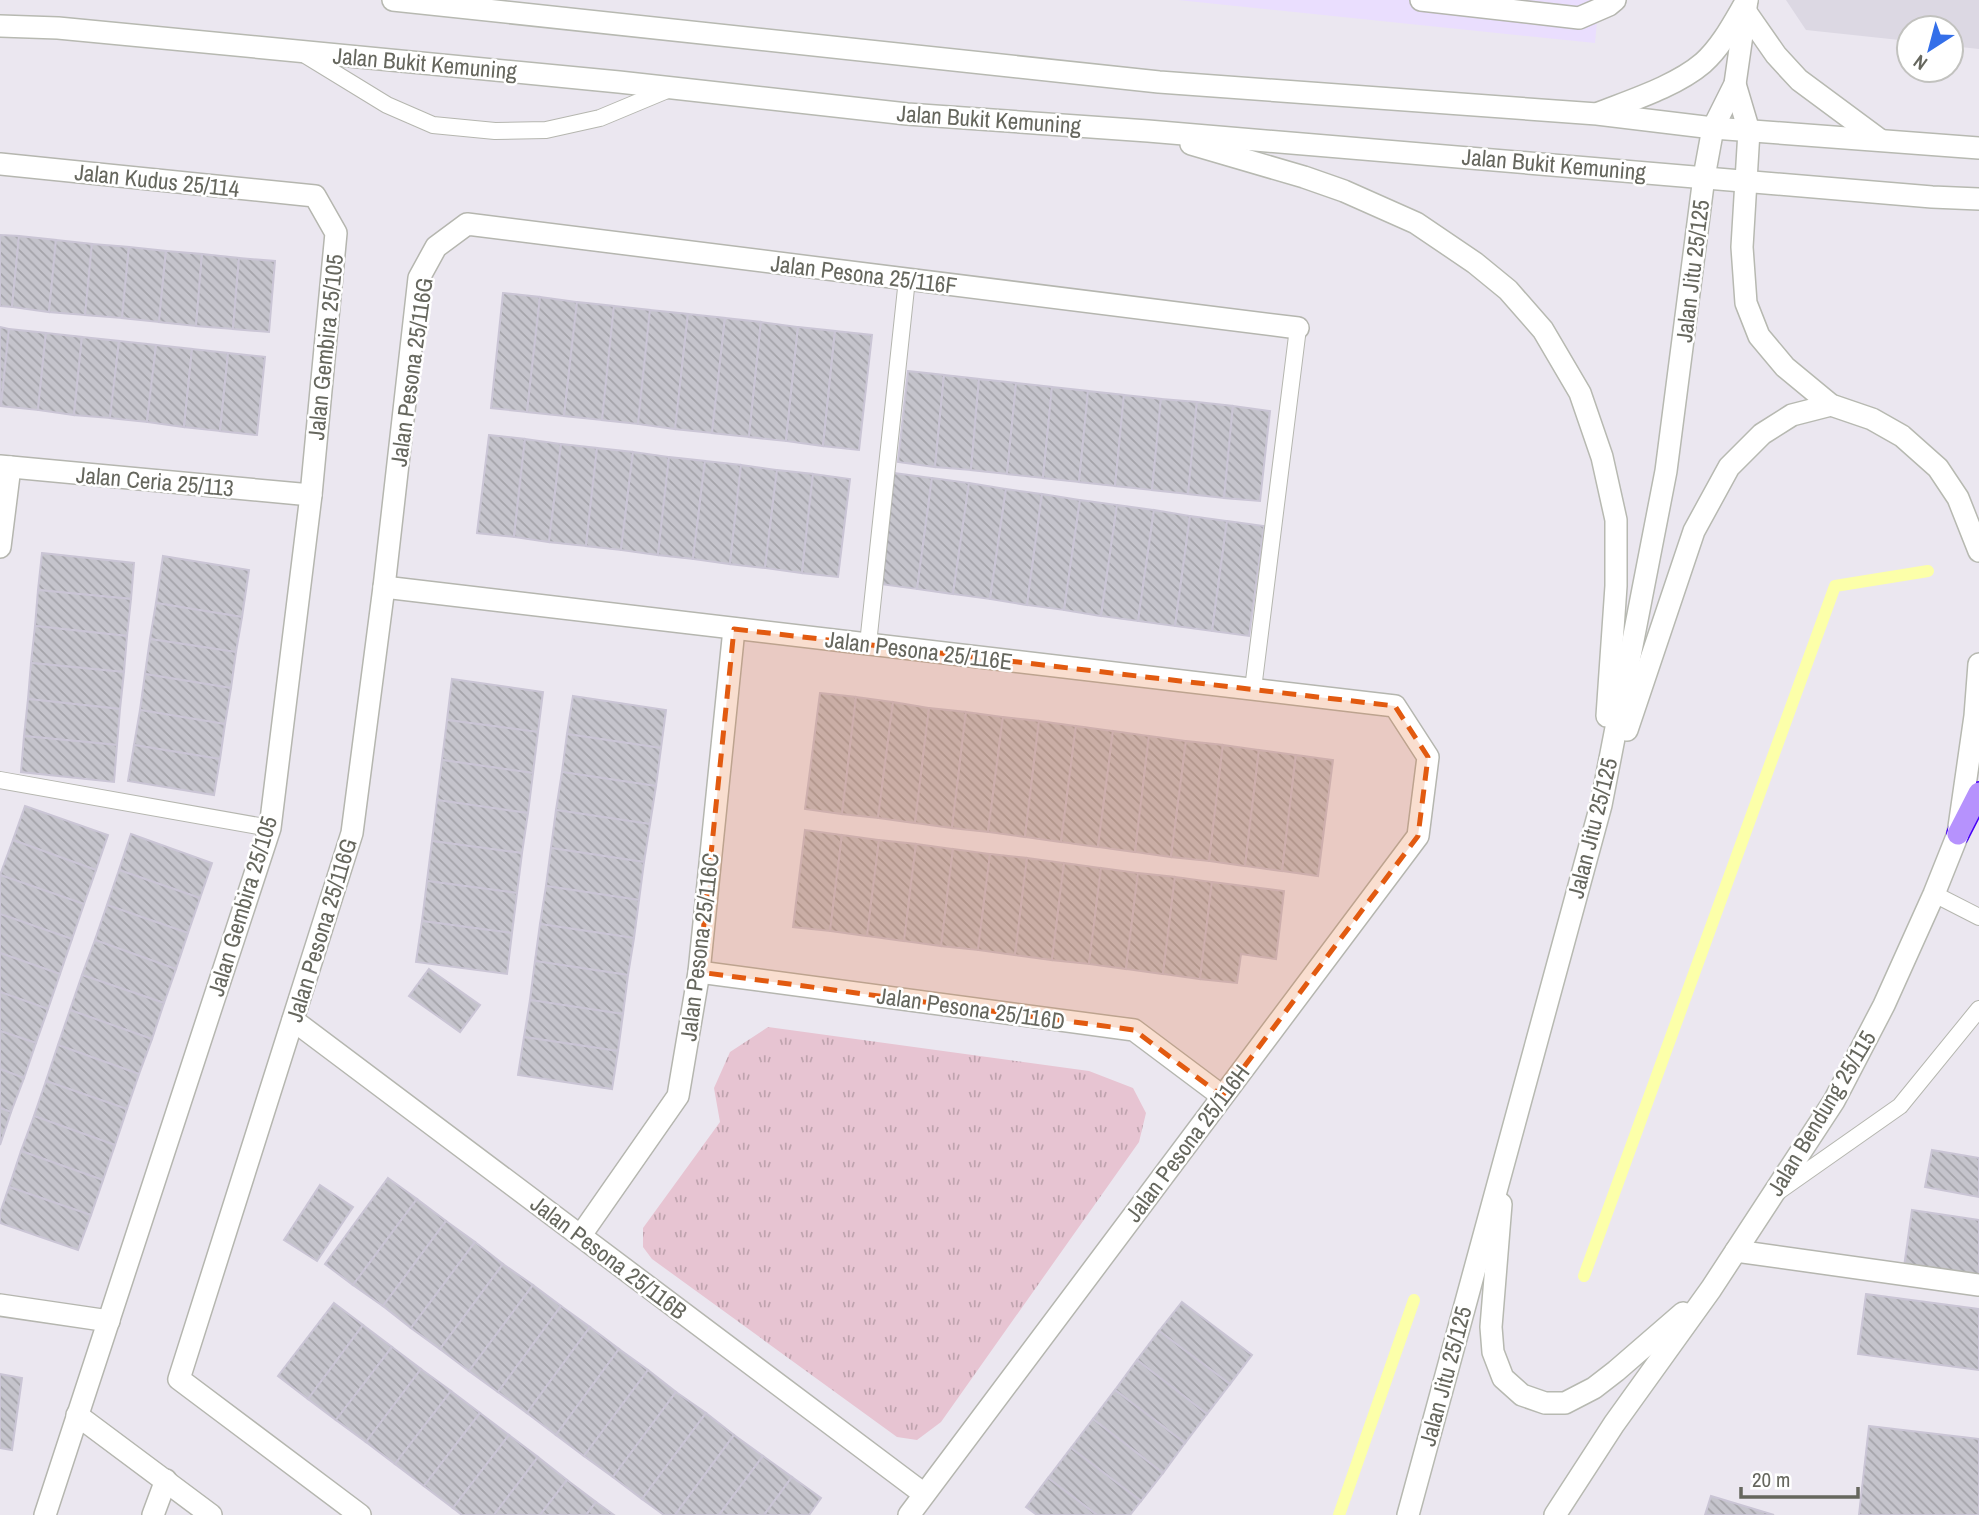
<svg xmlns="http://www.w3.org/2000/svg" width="1979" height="1515" font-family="'Archivo Narrow',sans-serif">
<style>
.commercial{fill:#eadefe}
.education{fill:#dcd8e3}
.park{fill:url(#park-tufts)}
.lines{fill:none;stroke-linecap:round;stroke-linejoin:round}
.stream{stroke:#fcffa9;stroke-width:12}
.building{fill:url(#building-back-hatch);stroke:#cac5d5;stroke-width:2}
.lane-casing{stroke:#b5b6af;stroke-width:18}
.street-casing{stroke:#b5b6af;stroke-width:24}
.secondary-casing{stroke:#b7b9b1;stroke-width:24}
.highway-casing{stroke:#4701f7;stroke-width:24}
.lane{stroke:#fff;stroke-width:16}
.street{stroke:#fff;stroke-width:21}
.secondary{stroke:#fff;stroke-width:21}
.highway{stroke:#b692fd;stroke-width:21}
.marked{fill:#e25a10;fill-opacity:0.2;stroke:#e25a10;stroke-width:5;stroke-dasharray:14 9;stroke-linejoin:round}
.labels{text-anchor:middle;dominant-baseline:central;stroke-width:5;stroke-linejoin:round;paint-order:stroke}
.street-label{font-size:23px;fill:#66675e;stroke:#fff}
</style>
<defs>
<pattern id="park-tufts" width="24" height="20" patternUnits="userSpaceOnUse" patternTransform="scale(1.75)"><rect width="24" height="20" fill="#e7c4d2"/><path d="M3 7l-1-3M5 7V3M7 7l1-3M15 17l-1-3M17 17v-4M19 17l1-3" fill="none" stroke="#bfa3ae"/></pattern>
<pattern id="building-back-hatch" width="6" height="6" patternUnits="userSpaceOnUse" patternTransform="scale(1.75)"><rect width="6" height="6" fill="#c5c4cc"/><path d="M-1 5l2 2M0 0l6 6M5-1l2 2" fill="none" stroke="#a4a3a9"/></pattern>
</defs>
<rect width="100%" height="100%" fill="#ebe7f0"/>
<path class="commercial" d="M1178,0h421l-4,43z"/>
<path class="education" d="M1786,0h193v49l-28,-3v-18h-42v13l-103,-11z"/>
<path class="park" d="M768,1027l321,44 44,17 13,25 -7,29 -198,280 -24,18 -20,-3 -245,-178 -9,-12v-19l77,-106 -6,-34 16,-36z"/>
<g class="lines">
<g class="stream">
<path d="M1584,1276l251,-690 93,-15"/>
<path d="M1339,1515l75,-215"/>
</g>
</g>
<g class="building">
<path d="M0,235l19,1 -7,71 -12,-1z"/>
<path d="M19,236l37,4 -7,72 -37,-5z"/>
<path d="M56,240l36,4 -7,71 -36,-3z"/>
<path d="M92,244l37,3 -7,71 -37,-3z"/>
<path d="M129,247l37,4 -7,71 -37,-4z"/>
<path d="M166,251l36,3 -6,72 -37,-4z"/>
<path d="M202,254l37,4 -6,71 -37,-3z"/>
<path d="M239,258l36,3 -6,71 -36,-3z"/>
<path d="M503,293l37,4 -13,115 -36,-4z"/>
<path d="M540,297l37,5 -13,114 -37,-4z"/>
<path d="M577,302l37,4 -12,114 -38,-4z"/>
<path d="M614,306l36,4 -12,114 -36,-4z"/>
<path d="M650,310l38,4 -13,115 -37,-5z"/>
<path d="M688,314l37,4 -13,115 -37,-4z"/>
<path d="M725,318l36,4 -12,115 -37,-4z"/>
<path d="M761,322l37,5 -12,114 -37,-4z"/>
<path d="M0,327l9,2 -8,77h-1z"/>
<path d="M798,327l37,4 -12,115 -37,-5z"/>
<path d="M9,329l37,4 -8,77 -37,-4z"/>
<path d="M835,331l37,4 -13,115 -36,-4z"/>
<path d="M46,333l36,4 -8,78 -36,-5z"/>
<path d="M82,337l37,4 -9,77 -36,-3z"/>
<path d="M119,341l37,4 -9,77 -37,-4z"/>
<path d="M156,345l36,4 -8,78 -37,-5z"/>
<path d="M192,349l36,4 -8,78 -36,-4z"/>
<path d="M228,353l37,4 -8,78 -37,-4z"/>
<path d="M908,371l36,4 -9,92 -37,-5z"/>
<path d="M944,375l35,4 -8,91 -36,-3z"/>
<path d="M979,379l37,4 -9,91 -36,-4z"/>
<path d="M1016,383l36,4 -9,91 -36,-4z"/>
<path d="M1052,387l36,4 -9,91 -36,-4z"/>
<path d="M1088,391l36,4 -9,91 -36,-4z"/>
<path d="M1124,395l37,4 -9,91 -37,-4z"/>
<path d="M1161,399l36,3 -9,92 -36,-4z"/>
<path d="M1197,402l36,4 -9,92 -36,-4z"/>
<path d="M1233,406l37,5 -10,90 -36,-3z"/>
<path d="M489,435l36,4 -11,98 -37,-4z"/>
<path d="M525,439l36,5 -12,98 -35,-5z"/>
<path d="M561,444l36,4 -11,98 -37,-4z"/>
<path d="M597,448l36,4 -12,98 -35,-4z"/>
<path d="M633,452l36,5 -11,98 -37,-5z"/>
<path d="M669,457l36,4 -12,98 -35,-4z"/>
<path d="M705,461l36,4 -11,99 -37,-5z"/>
<path d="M741,465l36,5 -12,98 -35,-4z"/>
<path d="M777,470l36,4 -11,99 -37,-5z"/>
<path d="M894,473l38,5 -15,111 -37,-5z"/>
<path d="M813,474l37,5 -12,98 -36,-4z"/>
<path d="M932,478l37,5 -16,111 -36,-5z"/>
<path d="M969,483l37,6 -16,110 -37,-5z"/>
<path d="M1006,489l36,5 -15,111 -37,-6z"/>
<path d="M1042,494l38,6 -16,110 -37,-5z"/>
<path d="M1080,500l37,5 -16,111 -37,-6z"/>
<path d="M1117,505l37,5 -16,111 -37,-5z"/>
<path d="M1154,510l36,6 -15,110 -37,-5z"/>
<path d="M1190,516l37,5 -15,110 -37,-5z"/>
<path d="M1227,521l37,5 -15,110 -37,-5z"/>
<path d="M42,553l92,10 -3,36 -93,-9z"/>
<path d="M163,556l86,14 -7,47 -86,-14z"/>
<path d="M38,590l93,9 -4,37 -92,-10z"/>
<path d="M156,603l86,14 -6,35 -86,-13z"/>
<path d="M35,626l92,10 -3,36 -93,-9z"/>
<path d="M150,639l86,13 -5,36 -86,-14z"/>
<path d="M31,663l93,9 -4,37 -92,-10z"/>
<path d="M145,674l86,14 -6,36 -85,-14z"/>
<path d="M452,679l91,13 -5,40 -91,-12z"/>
<path d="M820,693l36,4 -14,117 -37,-5z"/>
<path d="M573,696l93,14 -5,38 -94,-14z"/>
<path d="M856,697l37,5 -15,116 -36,-4z"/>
<path d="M28,699l92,10 -3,36 -93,-9z"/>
<path d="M893,702l36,6 -14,115 -37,-5z"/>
<path d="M929,708l37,4 -14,116 -37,-5z"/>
<path d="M140,710l85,14 -5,35 -86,-14z"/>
<path d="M966,712l37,5 -15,115 -36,-4z"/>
<path d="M1003,717l36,4 -14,116 -37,-5z"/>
<path d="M447,720l91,12 -5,41 -91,-13z"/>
<path d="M1039,721l37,5 -15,116 -36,-5z"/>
<path d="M1076,726l37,5 -15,116 -37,-5z"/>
<path d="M1113,731l36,5 -14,116 -37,-5z"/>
<path d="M567,734l94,14 -5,38 -94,-14z"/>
<path d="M24,736l93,9 -3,37 -93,-10z"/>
<path d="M1149,736l37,5 -15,116 -36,-5z"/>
<path d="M1186,741l37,4 -14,116 -38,-4z"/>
<path d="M134,745l86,14 -6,36 -86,-14z"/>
<path d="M1223,745l36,5 -14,116 -36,-5z"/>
<path d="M1259,750l37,5 -14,116 -37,-5z"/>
<path d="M1296,755l37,5 -15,116 -36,-5z"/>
<path d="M442,760l91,13 -5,40 -91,-13z"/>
<path d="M562,772l94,14 -6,38 -94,-14z"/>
<path d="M437,800l91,13 -6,40 -90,-12z"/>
<path d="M25,806l83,29 -12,35 -83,-30z"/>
<path d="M556,810l94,14 -6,38 -93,-14z"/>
<path d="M805,830l37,5 -12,96 -37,-4z"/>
<path d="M131,834l81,29 -12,35 -81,-28z"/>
<path d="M842,835l37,5 -12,96 -37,-5z"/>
<path d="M13,840l83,30 -12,34 -84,-29z"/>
<path d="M879,840l37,4 -12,97 -37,-5z"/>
<path d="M432,841l90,12 -5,40 -90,-12z"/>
<path d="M916,844l37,5 -12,97 -37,-5z"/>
<path d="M551,848l93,14 -5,38 -93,-14z"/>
<path d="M953,849l37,5 -12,96 -37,-4z"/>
<path d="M990,854l37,4 -12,97 -37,-5z"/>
<path d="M1027,858l37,5 -12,97 -37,-5z"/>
<path d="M1064,863l37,5 -12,96 -37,-4z"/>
<path d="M1101,868l37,5 -12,96 -37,-5z"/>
<path d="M119,870l81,28 -12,35 -81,-28z"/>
<path d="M1138,873l37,4 -12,97 -37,-5z"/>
<path d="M0,875l84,29 -12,35 -72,-25z"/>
<path d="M1175,877l37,5 -12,97 -37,-5z"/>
<path d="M427,881l90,12 -5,40 -90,-12z"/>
<path d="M1212,882l72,9 -8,68 -35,-5 -4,29 -37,-4z"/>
<path d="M546,886l93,14 -5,38 -94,-14z"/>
<path d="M107,905l81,28 -12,36 -81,-29z"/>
<path d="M0,914l72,25 -12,35 -60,-21z"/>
<path d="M422,921l90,12 -5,41 -91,-12z"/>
<path d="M540,924l94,14 -6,37 -93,-14z"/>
<path d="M95,940l81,29 -12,34 -82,-28z"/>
<path d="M0,953l60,21 -12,35 -48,-17z"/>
<path d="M535,961l93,14 -5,39 -93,-14z"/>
<path d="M429,969l51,36 -20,27 -51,-36z"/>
<path d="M82,975l82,28 -12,36 -82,-29z"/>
<path d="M0,992l48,17 -12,34 -36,-12z"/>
<path d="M530,1000l93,14 -5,37 -94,-14z"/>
<path d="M70,1010l82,29 -13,35 -81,-29z"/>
<path d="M0,1031l36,12 -12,35 -24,-9z"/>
<path d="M524,1037l94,14 -6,38 -94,-14z"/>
<path d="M58,1045l81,29 -12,35 -81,-28z"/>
<path d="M0,1069l24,9 -13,34 -11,-4z"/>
<path d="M46,1081l81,28 -12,36 -81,-29z"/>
<path d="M0,1108l11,4 -11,33z"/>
<path d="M34,1116l81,29 -12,35 -82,-29z"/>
<path d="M1932,1150l47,8v39l-54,-10z"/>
<path d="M21,1151l82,29 -12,35 -82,-28z"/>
<path d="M388,1178l29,21 -64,86 -28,-21z"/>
<path d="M320,1185l33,22 -36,54 -33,-21z"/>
<path d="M9,1187l82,28 -13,35 -78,-27v-10z"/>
<path d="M417,1199l29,22 -63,85 -30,-21z"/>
<path d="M1912,1210l67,10v58l-75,-11z"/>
<path d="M446,1221l29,21 -64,86 -28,-22z"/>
<path d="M475,1242l28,22 -63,85 -29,-21z"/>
<path d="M503,1264l30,21 -64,86 -29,-22z"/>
<path d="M533,1285l28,21 -63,86 -29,-21z"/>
<path d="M1866,1294l113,15v61l-121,-16z"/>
<path d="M1182,1302l70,53 -22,29 -71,-53z"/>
<path d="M334,1303l29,22 -55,74 -30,-23z"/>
<path d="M561,1306l29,21 -63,86 -29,-21z"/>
<path d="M363,1325l29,22 -56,73 -28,-21z"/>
<path d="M590,1327l29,22 -63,86 -29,-22z"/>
<path d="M1159,1331l71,53 -23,30 -70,-54z"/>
<path d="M392,1347l29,22 -55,73 -30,-22z"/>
<path d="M619,1349l29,21 -64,86 -28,-21z"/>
<path d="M1137,1360l70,54 -22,29 -70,-53z"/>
<path d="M421,1369l30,22 -56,73 -29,-22z"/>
<path d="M648,1370l28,22 -63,85 -29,-21z"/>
<path d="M0,1374l22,4 -10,72 -12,-2z"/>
<path d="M1115,1390l70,53 -22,30 -70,-54z"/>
<path d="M451,1391l29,22 -56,73 -29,-22z"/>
<path d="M676,1392l30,21 -64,86 -29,-22z"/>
<path d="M480,1413l29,22 -56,73 -29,-22z"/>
<path d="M706,1413l28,22 -59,80h-11l-22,-16z"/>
<path d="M1093,1419l70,54 -22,28 -70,-53z"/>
<path d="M1869,1426l110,13v76h-120z"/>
<path d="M509,1435l29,22 -44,58h-32l-9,-7z"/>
<path d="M734,1435l29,21 -44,59h-44z"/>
<path d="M1071,1448l70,53 -11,14h-33l-49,-37z"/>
<path d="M763,1456l29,21 -28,38h-45z"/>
<path d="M538,1457l29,23 -27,35h-46z"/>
<path d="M792,1477l29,21 -12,17h-45z"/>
<path d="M1048,1478l49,37h-60l-11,-8z"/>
<path d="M567,1480l29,22 -10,13h-46z"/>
<path d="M1711,1496l63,19h-69z"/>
<path d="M596,1502l18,13h-28z"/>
</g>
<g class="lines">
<g class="lane-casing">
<g id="lane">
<path d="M302,53l85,52 46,20 62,6 51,-1 54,-12 72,-30"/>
<path d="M868,644l39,-365"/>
<path d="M1253,689l45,-361"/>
<path d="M0,780l270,48"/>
<path d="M1934,894l45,23"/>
<path d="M1779,1191l121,-85 79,-97"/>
</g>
</g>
<g class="street-casing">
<g id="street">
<path d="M1421,0l158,18 30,-13 6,-5"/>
<path d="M1735,84l14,47"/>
<path d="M1713,128l22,-44 12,-84"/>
<path d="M0,164l315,32 21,37 -25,262 -41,333 -225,687"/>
<path d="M0,466l311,29"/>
<path d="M0,547l10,-80"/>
<path d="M384,587l1011,119 33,51 -10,79 -509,679"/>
<path d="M699,972l435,58 88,66"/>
<path d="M293,1020l631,474"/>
<path d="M581,1235l97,-139 21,-124 35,-343"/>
<path d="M1736,1251l243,34"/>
<path d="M0,1305l109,16"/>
<path d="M77,1415l134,100"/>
<path d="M153,1515l13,-35"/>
<path d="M360,1515l-181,-136 173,-546 32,-246 35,-309 17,-31 31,-23 831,104"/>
</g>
</g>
<g class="secondary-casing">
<g id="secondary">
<path d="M393,0l766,82 438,32 116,14 266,20"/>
<path d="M1746,12l30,43 23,25 81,60"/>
<path d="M0,26l58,2 561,54 288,32 241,17 784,66 47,2"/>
<path d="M1599,113c33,-13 77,-27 104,-50 19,-17 31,-41 44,-63"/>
<path d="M1749,131l-7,116 4,56 13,33 26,31 46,38 41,14 30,17 36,32 20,30 21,53"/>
<path d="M1191,144l113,33 40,14 72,32 59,40 33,27 35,40 37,63 22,64 14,63v66l-9,130"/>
<path d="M1627,730l67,-199 35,-64 33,-33 30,-19 39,-10"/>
<path d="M1501,1204l-10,123 2,25 10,26 19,17 23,8h20l29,-15 22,-17 67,-58"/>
<path d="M1408,1515l193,-710 65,-334 38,-294 9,-49"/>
<path d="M1555,1515l59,-91 97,-135 123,-188 50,-96 50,-111 24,-60 17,-118 4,-52"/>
</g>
</g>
<g class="highway-casing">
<path id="highway" d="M1958,834l21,-41"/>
</g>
<use href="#lane" class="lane"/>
<use href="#street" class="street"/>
<use href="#secondary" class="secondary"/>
<use href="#highway" class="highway"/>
</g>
<path class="marked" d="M734,629l661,77 33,51 -10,79 -196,260 -88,-66 -435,-58z"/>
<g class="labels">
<g class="street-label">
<text transform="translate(425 63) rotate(5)">Jalan Bukit Kemuning</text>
<text transform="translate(989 119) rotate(4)">Jalan Bukit Kemuning</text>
<text transform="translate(1554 164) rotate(5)">Jalan Bukit Kemuning</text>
<text transform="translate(157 180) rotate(6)">Jalan Kudus 25/114</text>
<text transform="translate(1692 271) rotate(-83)">Jalan Jitu 25/125</text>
<text transform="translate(864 274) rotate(7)">Jalan Pesona 25/116F</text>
<text transform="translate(325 347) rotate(-84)">Jalan Gembira 25/105</text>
<text transform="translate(411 372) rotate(-82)">Jalan Pesona 25/116G</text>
<text transform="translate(155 481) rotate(5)">Jalan Ceria 25/113</text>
<text transform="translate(919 650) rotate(7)">Jalan Pesona 25/116E</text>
<text transform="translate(1592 828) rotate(-76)">Jalan Jitu 25/125</text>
<text transform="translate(242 906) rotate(-73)">Jalan Gembira 25/105</text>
<text transform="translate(321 930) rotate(-73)">Jalan Pesona 25/116G</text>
<text transform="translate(699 947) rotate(-83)">Jalan Pesona 25/116C</text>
<text transform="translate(971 1008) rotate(8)">Jalan Pesona 25/116D</text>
<text transform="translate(1821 1113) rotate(-59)">Jalan Bendung 25/115</text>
<text transform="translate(1187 1143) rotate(-53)">Jalan Pesona 25/116H</text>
<text transform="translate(609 1257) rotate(37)">Jalan Pesona 25/116B</text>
<text transform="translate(1445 1376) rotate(-75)">Jalan Jitu 25/125</text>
</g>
</g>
<g transform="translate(1930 49) rotate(216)"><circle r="33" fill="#ffffff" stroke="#c2c2bf" stroke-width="2"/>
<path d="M0-5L12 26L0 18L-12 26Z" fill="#346fe9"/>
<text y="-10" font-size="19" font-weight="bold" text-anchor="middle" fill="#66675e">N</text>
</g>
<path d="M1741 1487v10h117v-10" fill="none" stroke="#66675e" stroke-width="3.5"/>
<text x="1752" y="1487" font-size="21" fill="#66675e" stroke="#ffffff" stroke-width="5" paint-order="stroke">20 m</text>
</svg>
